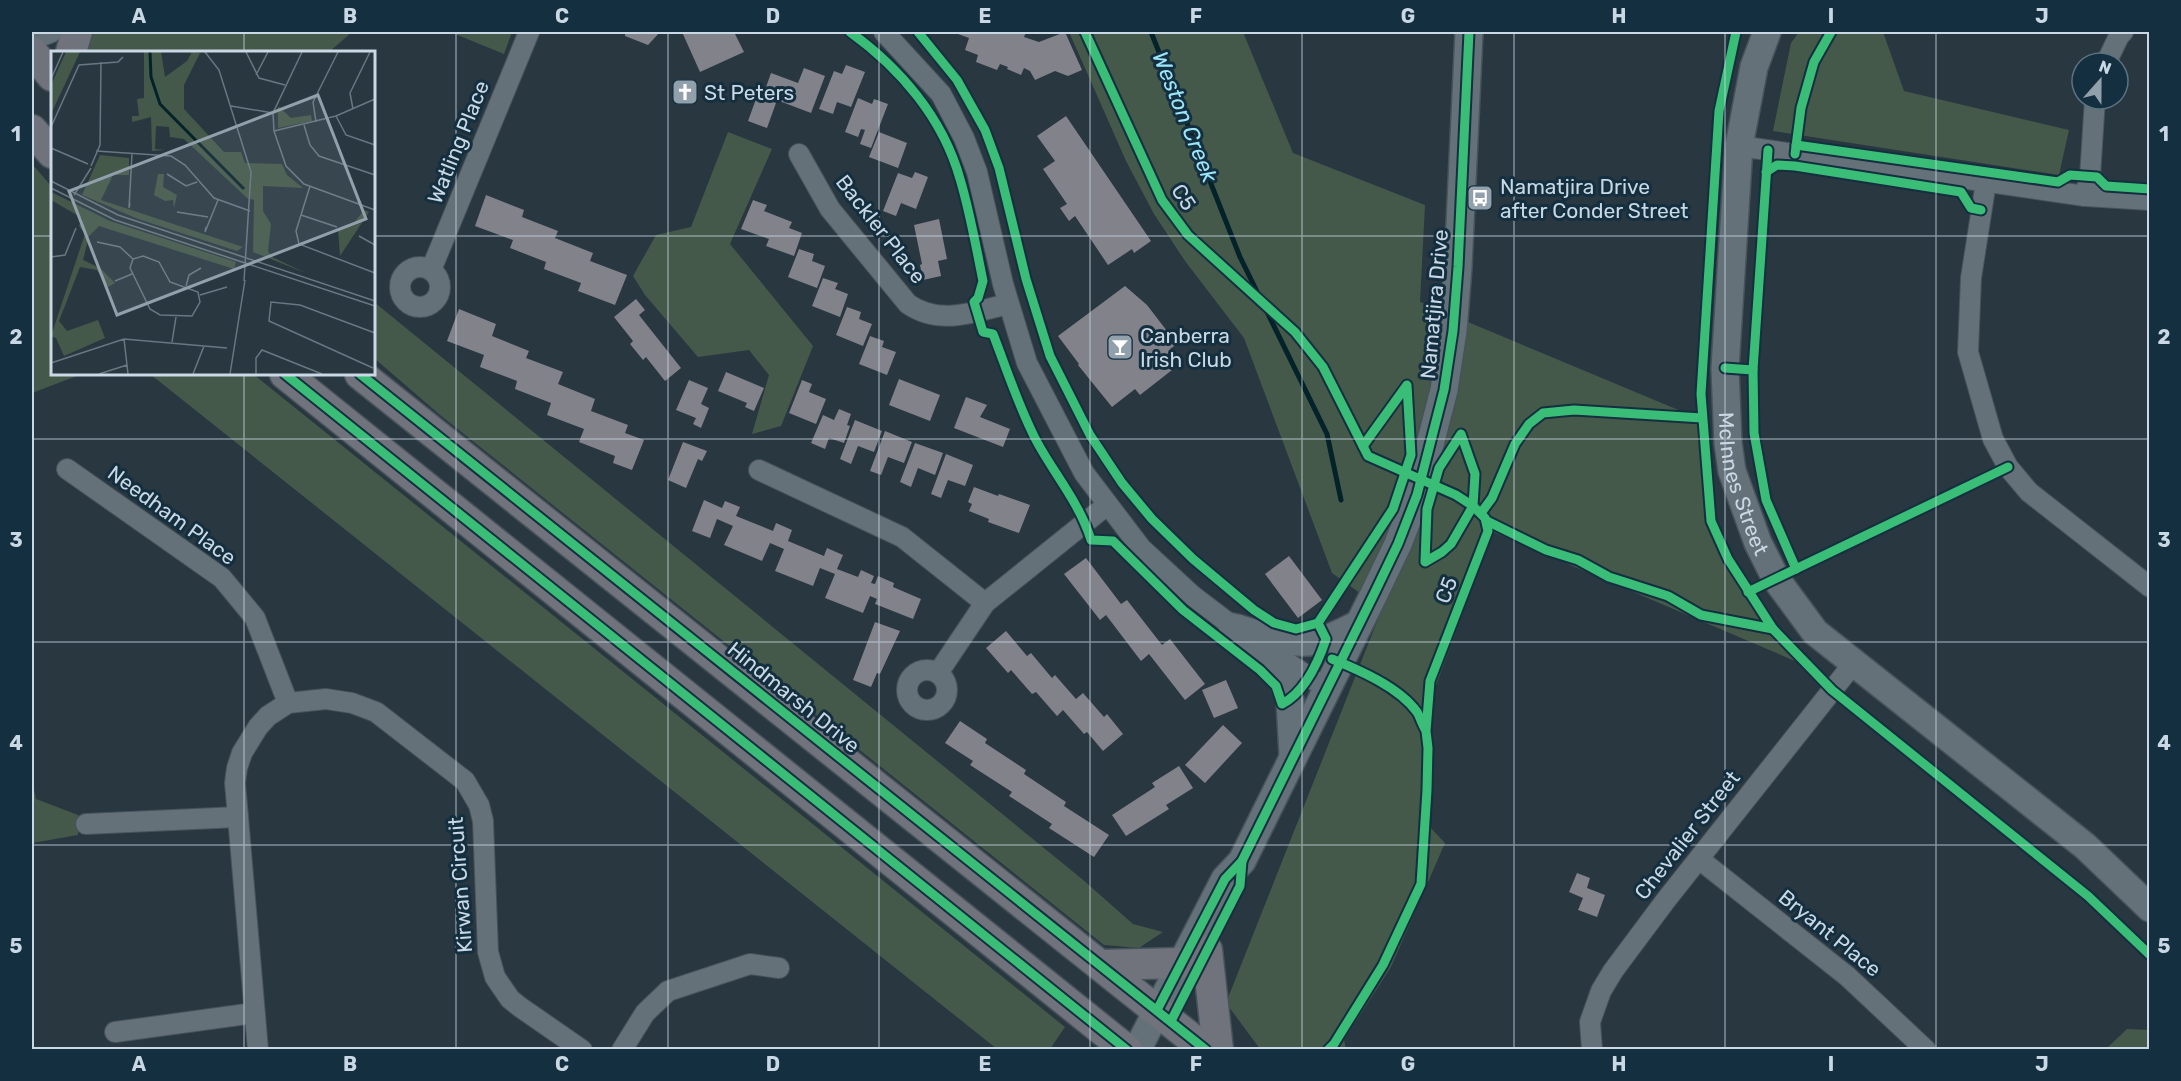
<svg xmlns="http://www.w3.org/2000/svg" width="2181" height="1081" font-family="Rubik,sans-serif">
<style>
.green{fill:#445949}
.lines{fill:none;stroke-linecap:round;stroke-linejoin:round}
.stream{stroke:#04222a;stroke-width:5}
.building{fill:#82828b}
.street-casing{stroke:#46535b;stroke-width:22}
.secondary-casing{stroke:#46535b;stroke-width:30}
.primary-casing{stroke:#46535b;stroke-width:33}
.street{stroke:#657179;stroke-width:20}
.secondary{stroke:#657179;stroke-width:27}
.primary{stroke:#71737c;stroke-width:30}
.cycleway-casing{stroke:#142f40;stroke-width:13}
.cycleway{stroke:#3abd76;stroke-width:9}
.grid{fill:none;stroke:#c9d8e4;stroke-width:1.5;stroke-opacity:0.55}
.labels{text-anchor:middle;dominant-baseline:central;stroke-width:6;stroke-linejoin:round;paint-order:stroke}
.poi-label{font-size:21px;fill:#c9d8e4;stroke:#142f40;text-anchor:start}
.street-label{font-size:21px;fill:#c9d8e4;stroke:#142f40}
.water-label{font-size:22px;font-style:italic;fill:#9ce6fa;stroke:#142f40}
.inset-river{fill:none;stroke:#04222a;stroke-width:3}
.inset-road{fill:none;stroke:#697782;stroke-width:1.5}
.view{fill:#91a0ab;fill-opacity:0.15;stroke:#91a0ab;stroke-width:3}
.inset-edge{fill:none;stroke:#c9d8e4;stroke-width:3}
.neatline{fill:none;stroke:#c9d8e4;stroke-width:2}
.grid-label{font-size:20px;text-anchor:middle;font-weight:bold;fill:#c9d8e4}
</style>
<rect width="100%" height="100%" fill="#293741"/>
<g class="green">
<path d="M92,32h260l-23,20h-245v-6z"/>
<path d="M450,32h62l-8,22z"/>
<path d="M1069,32h174l50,121 132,52 -5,97 280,117 6,98 22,45 67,99 -302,-129 -69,186 5,72 -1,35 17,18 -54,124 -47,73 2,9h-86l-34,-46 156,-394 -50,-36 -88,-235 -59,-77 -31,-47 -28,-53z"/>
<path d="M1799,32h84l21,59 165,39 -10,45 -286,-44 18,-88z"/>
<path d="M728,132l44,17 -42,95 83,102 -32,80 -29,8 17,-59 -20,-25 -51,7 -53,-62 -12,-19 23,-41 35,-8z"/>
<path d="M32,164l20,23v187h30l-50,19z"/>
<path d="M374,302l708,577 51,45 30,8 -24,16 -35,-3 -664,-530 -66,-57z"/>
<path d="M150,374h103l812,653 -15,22h-53z"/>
<path d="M32,780l4,19 42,16v20l-46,8z"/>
<path d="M2127,1029l22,1v19h-43z"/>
</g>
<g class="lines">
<path class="stream" d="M1151,32l89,225 87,177 14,66"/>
</g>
<g class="building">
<path d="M625,32h35l-12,13 -23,-9z"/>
<path d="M682,32h52l10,20 -44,20z"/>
<path d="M959,32h67l-2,5 15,5 26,-10 17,38 -14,6 -13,-5 -20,9 -5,-9 -6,-3 -3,7 -14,-6 1,-2 -8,-3 -3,6 -21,-8 2,-7 -13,-5 4,-12 -11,-4z"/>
<path d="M846,65l19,7 -14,35 -14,-5 -4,12 -14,-5 15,-38 8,3z"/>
<path d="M804,68l21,8 -14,37 -37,-14 -1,3 3,1 -9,25 -19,-7 12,-33 5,2 6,-17 27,10z"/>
<path d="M858,98l14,6 2,-5 14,5 -17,44 -11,-4 5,-14 -4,-1 -3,8 -13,-5z"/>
<path d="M1066,116l85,125 -17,12 -2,-4 -24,16 -33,-49 -6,5 -9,-13 7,-4 -24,-35 12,-8 -18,-25z"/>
<path d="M879,132l28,11 -9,25 -29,-11z"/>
<path d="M915,172l13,5 -12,32 -15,-6 -5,13 -13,-5 15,-38 14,5z"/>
<path d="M486,195l38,15 -2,7 36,14 -3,7 38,15 -3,8 37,14 -12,30 -37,-14 3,-8 -37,-14 2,-7 -36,-14 3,-8 -38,-14z"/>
<path d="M753,200l14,5 -3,6 28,11 -3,6 13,5 -8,23 -28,-10 3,-7 -28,-10z"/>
<path d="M939,219l8,40 -9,2 3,15 -18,4 -3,-15 2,-1 -8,-39z"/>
<path d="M799,249l15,5 -2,7 13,5 -8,22 -29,-11z"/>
<path d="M823,278l15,5 -3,6 13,5 -8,23 -28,-11z"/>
<path d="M1125,286l22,19 30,39 -7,5 11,14 -41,32 -5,-6 -23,18 -34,-42 1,-1 -21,-28z"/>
<path d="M636,299l9,11 -6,5 42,53 -16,13 -19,-24 -3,3 -13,-16 3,-3 -19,-24z"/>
<path d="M847,307l14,5 -2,7 13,5 -9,22 -27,-11z"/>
<path d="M459,309l37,15 -4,12 37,15 -3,7 37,14 -5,12 37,15 -4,12 37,14 -3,8 19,7 -12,30 -19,-7 2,-7 -36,-14 5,-13 -37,-14 4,-12 -36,-14 2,-8 -37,-14 4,-12 -37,-14z"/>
<path d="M870,336l14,5 -2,6 14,5 -9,23 -28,-11z"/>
<path d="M726,372l38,16 -10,23 -9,-4 2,-4 -29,-12z"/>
<path d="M899,379l41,16 -10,26 -41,-16z"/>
<path d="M689,380l19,8 -7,16 8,4 -8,20 -8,-4 3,-6 -20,-8z"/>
<path d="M802,380l10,4 -3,8 17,7 -10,25 -27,-11z"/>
<path d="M966,397l21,8 -7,12 30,12 -7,18 -49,-19z"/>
<path d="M839,409l12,5 -4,11 3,1 -6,17 -15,-5 -4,11 -14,-6 12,-28 11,5z"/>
<path d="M855,420l27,11 -8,21 -16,-6 -7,18 -11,-5z"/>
<path d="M885,431l27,11 -8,21 -16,-6 -7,18 -11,-4z"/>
<path d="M683,442l24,9 -5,10 -4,-2 -12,29 -18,-8z"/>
<path d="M915,443l28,10 -8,22 -17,-7 -7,19 -11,-5z"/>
<path d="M946,454l27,11 -8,21 -17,-6 -7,18 -10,-4z"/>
<path d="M974,487l24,9 1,-2 31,11 -11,28 -31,-11 1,-3 -20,-8 3,-7 -4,-2z"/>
<path d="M704,500l18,8 3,-7 15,6 -4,9 37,15 3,-8 16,7 -4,11 36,15 3,-8 16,7 -6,14 21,8 3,-7 13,6 -3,7 4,1 3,-8 16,7 -1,4 28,12 -8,20 -38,-15 2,-5 -7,-3 -7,17 -38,-15 10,-24 -15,-6 -7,18 -38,-15 9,-22 -14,-6 -8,18 -38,-16 9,-19 -16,-7 -7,19 -18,-7z"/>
<path d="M1289,556l33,44 -24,18 -33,-44z"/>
<path d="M1086,558l35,46 6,-4 35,45 8,-6 35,45 -20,16 -36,-46 -8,7 -35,-46 -6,5 -36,-46z"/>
<path d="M875,622l25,9 -20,43 -3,-1 -6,14 -18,-7z"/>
<path d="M1006,631l21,25 4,-3 21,25 3,-3 21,24 7,-6 21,24 3,-3 16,20 -20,17 -16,-19 -3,2 -21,-24 -6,6 -21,-24 -4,2 -21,-24 -3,3 -22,-25z"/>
<path d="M1226,680l12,28 -24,10 -12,-28z"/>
<path d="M960,721l27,18 -2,4 41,27 -2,4 42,28 -2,4 45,29 -15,22 -45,-29 3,-4 -43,-28 3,-4 -42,-27 3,-4 -28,-18z"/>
<path d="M1223,725l19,18 -37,40 -20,-18z"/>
<path d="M1179,766l14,22 -27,17 3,4 -43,27 -14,-21 43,-28 -3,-4z"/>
<path d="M1577,873l13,5 -3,10 18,7 -8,22 -19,-7 5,-12 -14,-6z"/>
</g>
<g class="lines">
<g class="street-casing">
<g id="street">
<path d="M884,32l57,62 23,44 13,34 26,112 24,79 57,110 57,75 52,48 50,38"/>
<path d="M32,40l20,-8"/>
<path d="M2106,63l13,-27 4,-4"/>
<path d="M1739,146l346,50 65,4"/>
<path d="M799,154l31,55 78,95c32,22 65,8 100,0"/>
<path d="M1986,182l-15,96 -3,74 25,87 15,28 21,25 121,95"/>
<path d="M2085,196l5,-20 5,-77"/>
<circle cx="420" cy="287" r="20"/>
<path d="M431,270l98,-238"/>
<path d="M67,469l155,109 33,40 33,85"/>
<path d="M759,470l143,67 83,66"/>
<path d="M1268,650l58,38"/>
<circle cx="927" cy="690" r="20"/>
<path d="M938,673l47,-70 122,-98"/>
<path d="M86,824l152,-7"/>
<path d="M1699,859l148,117 79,74"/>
<path d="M115,1032l139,-19"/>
<path d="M258,1050l-20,-233 -3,-34 2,-15 5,-15 16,-26 10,-11 20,-13 38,-4 26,4 24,9 89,69 14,24 4,16 5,131 7,25 15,22 10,8 62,43"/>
<path d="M622,1050l23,-37 23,-22 82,-27 29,4"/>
<path d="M1592,1050l-2,-28 11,-31 12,-20 53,-71 187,-236"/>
</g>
</g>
<g class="secondary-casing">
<g id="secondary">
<path id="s1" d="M1767,32l-13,35 -15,79 -14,222 3,75 4,28 26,72 18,36 39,53 270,214 65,62"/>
<path d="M1232,627l47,44 11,29 3,55"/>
<path d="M1237,628c29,9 57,20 88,11 11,-3 23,-10 34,-15"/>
<path d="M1137,1050l88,-171 17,-18 133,-269 23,-48 19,-49 27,-105 9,-59 5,-64 11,-235"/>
</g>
</g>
<g class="primary-casing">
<g id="primary">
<path d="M32,52l20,24"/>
<path d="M71,52l6,-20"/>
<path d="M32,130l20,23"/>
<path d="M285,374l842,676"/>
<path d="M360,374l846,676"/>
<path d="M1207,950l11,100"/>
<path d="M1100,965l81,-2"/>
</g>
</g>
<use href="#street" class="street"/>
<use href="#secondary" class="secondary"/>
<use href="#primary" class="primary"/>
<g class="cycleway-casing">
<g id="cycleway">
<path d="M850,32c50,36 93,86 110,147 10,33 16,68 23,102l-5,17 -4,4 9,30 10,2c14,36 26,74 44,108 18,33 43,62 54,98l22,1 70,69 77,60 16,16 6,18c23,-12 36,-41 44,-65l-8,-16"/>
<path d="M918,32l39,48 28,50 14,38 27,111 24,77 40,79 32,48 30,36 41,40 61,51 20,13 22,6 22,-6 75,-114 18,-54 -4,-70 -44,61"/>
<path d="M1085,32l77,168 26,35 107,97 28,35 45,89 88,39 17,11 12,12 3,13 -58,150 -4,50 2,17 -1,42 -6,94 -38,81 -49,79 -6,6"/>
<path d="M1796,145l262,37 12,-7 27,2 9,9 44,3"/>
<path d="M1795,154l6,-46 13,-46 17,-30"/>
<path d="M1766,172l11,-7 18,1 166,26 10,16 10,2"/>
<path d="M1725,368l28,2 1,63 12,67 30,69"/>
<path d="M1753,370l15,-220"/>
<path d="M285,374l842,676"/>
<path d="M360,374l846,676"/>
<path d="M1461,434l14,40 -2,32 -22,38 -9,8 -17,10 2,-53 12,-41z"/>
<path d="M1481,513l11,-15 23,-54 14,-20 14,-11 31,-3 128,8"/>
<path d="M1487,521l59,29 32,10 31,17 59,19 33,19 72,14 -45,-70 -17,-38 -10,-127 18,-283 17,-79"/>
<path d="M1748,592l260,-125"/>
<path d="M1773,629l59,61 256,206 62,59"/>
<path d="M1332,659c27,11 67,28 85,53 3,5 5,12 8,17"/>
<path d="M1157,1010l68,-131 17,-18 133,-269 23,-48 19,-49 27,-105 9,-59 5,-64 11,-235"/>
<path d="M1171,1021l69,-135 2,-25"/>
</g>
</g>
<use href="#cycleway" class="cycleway"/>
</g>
<path class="grid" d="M244,32v20M456,32v1018M668,32v1018M879,32v1018M1090,32v1018M1302,32v1018M1514,32v1018M1725,32v1018M1936,32v1018M32,236h20M374,236h1776M244,374v676M32,439h2118M32,642h2118M32,845h2118"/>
<defs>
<g id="church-square" transform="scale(1.35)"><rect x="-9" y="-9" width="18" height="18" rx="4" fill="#91a0ab" stroke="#142f40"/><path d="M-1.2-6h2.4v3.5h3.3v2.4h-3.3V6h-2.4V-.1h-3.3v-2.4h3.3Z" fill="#fff"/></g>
<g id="bus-square" transform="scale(1.35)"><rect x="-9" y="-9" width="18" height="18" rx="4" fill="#91a0ab" stroke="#142f40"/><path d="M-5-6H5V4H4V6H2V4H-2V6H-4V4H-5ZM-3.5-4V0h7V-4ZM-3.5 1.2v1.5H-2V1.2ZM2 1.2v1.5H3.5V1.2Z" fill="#fff"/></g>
<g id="bar-square" transform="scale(1.35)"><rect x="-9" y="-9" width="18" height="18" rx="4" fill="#91a0ab" stroke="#142f40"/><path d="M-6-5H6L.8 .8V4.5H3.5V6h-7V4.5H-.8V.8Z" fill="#fff"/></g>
</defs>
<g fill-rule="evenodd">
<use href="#church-square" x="685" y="92"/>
<use href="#bus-square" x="1480" y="198"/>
<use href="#bar-square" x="1120" y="347"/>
</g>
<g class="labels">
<g class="poi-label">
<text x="704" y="92">St Peters</text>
<text x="1500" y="186">Namatjira Drive<tspan x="1500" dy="24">after Conder Street</tspan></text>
<text x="1140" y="335">Canberra<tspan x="1140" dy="24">Irish Club</tspan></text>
</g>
<g class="street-label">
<text transform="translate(458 142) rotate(-68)">Watling Place</text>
<text transform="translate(1184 197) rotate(57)">C5</text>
<text transform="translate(881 229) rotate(52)">Backler Place</text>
<text transform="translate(1434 304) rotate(-85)">Namatjira Drive</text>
<text stroke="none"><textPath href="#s1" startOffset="458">McInnes Street</textPath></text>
<text transform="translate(172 515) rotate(36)">Needham Place</text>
<text transform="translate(1446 590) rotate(-69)">C5</text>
<text transform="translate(794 697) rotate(39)">Hindmarsh Drive</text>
<text transform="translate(1687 835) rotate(-52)">Chevalier Street</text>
<text transform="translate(460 885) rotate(-94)">Kirwan Circuit</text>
<text transform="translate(1830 933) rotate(39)">Bryant Place</text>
</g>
<g class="water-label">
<text transform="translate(1185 117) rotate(68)">Weston Creek</text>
</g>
</g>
<g transform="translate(51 51)">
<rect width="324" height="324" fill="#293741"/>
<path d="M15,1h14l-29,62v-29zM93,1h17l4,25 22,-16 5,-9 8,1 -16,32v24l40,43h17l4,11 37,1 5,11 16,13 -40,-2v25l8,13 -3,27 4,6 34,16 -53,-21 1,-52 -7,-2 -63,-59 -14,-2 -1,-10 -13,-1 -1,23 10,1 -13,1 -1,-34 -19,5v-6h7l-2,-17 7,-1zM227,55l13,12 20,-3 1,6 -34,7zM49,104l29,3v17h-16l-12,25 142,47 -6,4 -99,-32 -56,-24zM107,123h6l-1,13 14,8 -3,13 -1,-8 -8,1 -11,-6zM0,141l59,29 126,41 -2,7 -135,-43 -10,10 -6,24 17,8 15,15 -7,4 -11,-17 -17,-3 -21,54 8,10 31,-11 7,18 -41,18 -8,-18 -5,-2 34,-102 -6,-8 3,-8 -31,-18zM313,159l5,2 -29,44 -2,-27 16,-6z" fill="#445949"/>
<path class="inset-river" d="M99,1l1,25 9,27 84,85"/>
<path class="inset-road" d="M154,1l14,18 32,102 -7,109M195,1l13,26 26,7M251,1l-29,61 1,18 12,35 18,18 71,26M205,24l12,-23M0,28l12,-27M180,55l42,7M302,58l-3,-16 20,-41M285,65l10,19 29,10M265,71l-3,-20 25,-50M253,74l6,20 9,11 56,19M0,76l28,-62 39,-3 5,-5M223,80l62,-15 39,-17M0,97l37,16M45,100l75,5 14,9 29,33 36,13M40,115l9,-21 1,-83M116,123l19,12 11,-4M0,130l67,34 257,86M259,135l-14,45 3,13 76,29M0,137l64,32 260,86M23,144l17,-27M79,152l-1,5 3,-54M126,161l31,5M250,164l36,12M155,176l-1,5 13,-32M308,185l16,9M46,191l23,5 13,12M92,205l16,6 11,20 28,10 2,10 -8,14 -32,-1 -10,-6 -20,-41 3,-9zM0,206l14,-2 11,-27M64,230l17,-7M135,235l3,-11 12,-7M149,244l27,-8M73,288l4,35M121,291l4,-25M0,312l73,-24 103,9M322,317l-104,-47 2,-19 29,3 75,28M48,323l28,-9M142,323l11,-28M179,323l15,-94M205,323v-16l6,-8 60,24"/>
<path class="view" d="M267,44l48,124 -249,96 -48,-124z"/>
<rect width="324" height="324" class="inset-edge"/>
</g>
<rect width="2181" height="1081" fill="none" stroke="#142f40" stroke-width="66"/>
<g transform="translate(2100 81) rotate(21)"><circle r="28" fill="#142f40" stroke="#5c7382" stroke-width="1.5"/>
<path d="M0-4.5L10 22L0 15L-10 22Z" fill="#91a0ab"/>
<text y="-9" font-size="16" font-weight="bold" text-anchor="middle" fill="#c9d8e4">N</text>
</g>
<rect x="33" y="33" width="2115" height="1015" class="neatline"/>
<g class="grid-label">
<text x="139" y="23">A</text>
<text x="350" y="23">B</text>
<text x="562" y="23">C</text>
<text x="773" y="23">D</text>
<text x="985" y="23">E</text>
<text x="1196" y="23">F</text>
<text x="1408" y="23">G</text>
<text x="1619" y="23">H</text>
<text x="1831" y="23">I</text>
<text x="2042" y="23">J</text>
<text x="16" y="141">1</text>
<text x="2164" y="141">1</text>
<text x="16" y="344">2</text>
<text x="2164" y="344">2</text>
<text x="16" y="547">3</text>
<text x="2164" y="547">3</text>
<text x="16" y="750">4</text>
<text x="2164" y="750">4</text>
<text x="16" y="953">5</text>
<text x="2164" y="953">5</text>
<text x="139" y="1071">A</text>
<text x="350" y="1071">B</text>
<text x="562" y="1071">C</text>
<text x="773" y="1071">D</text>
<text x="985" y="1071">E</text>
<text x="1196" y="1071">F</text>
<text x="1408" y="1071">G</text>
<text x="1619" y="1071">H</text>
<text x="1831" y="1071">I</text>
<text x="2042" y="1071">J</text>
</g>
</svg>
